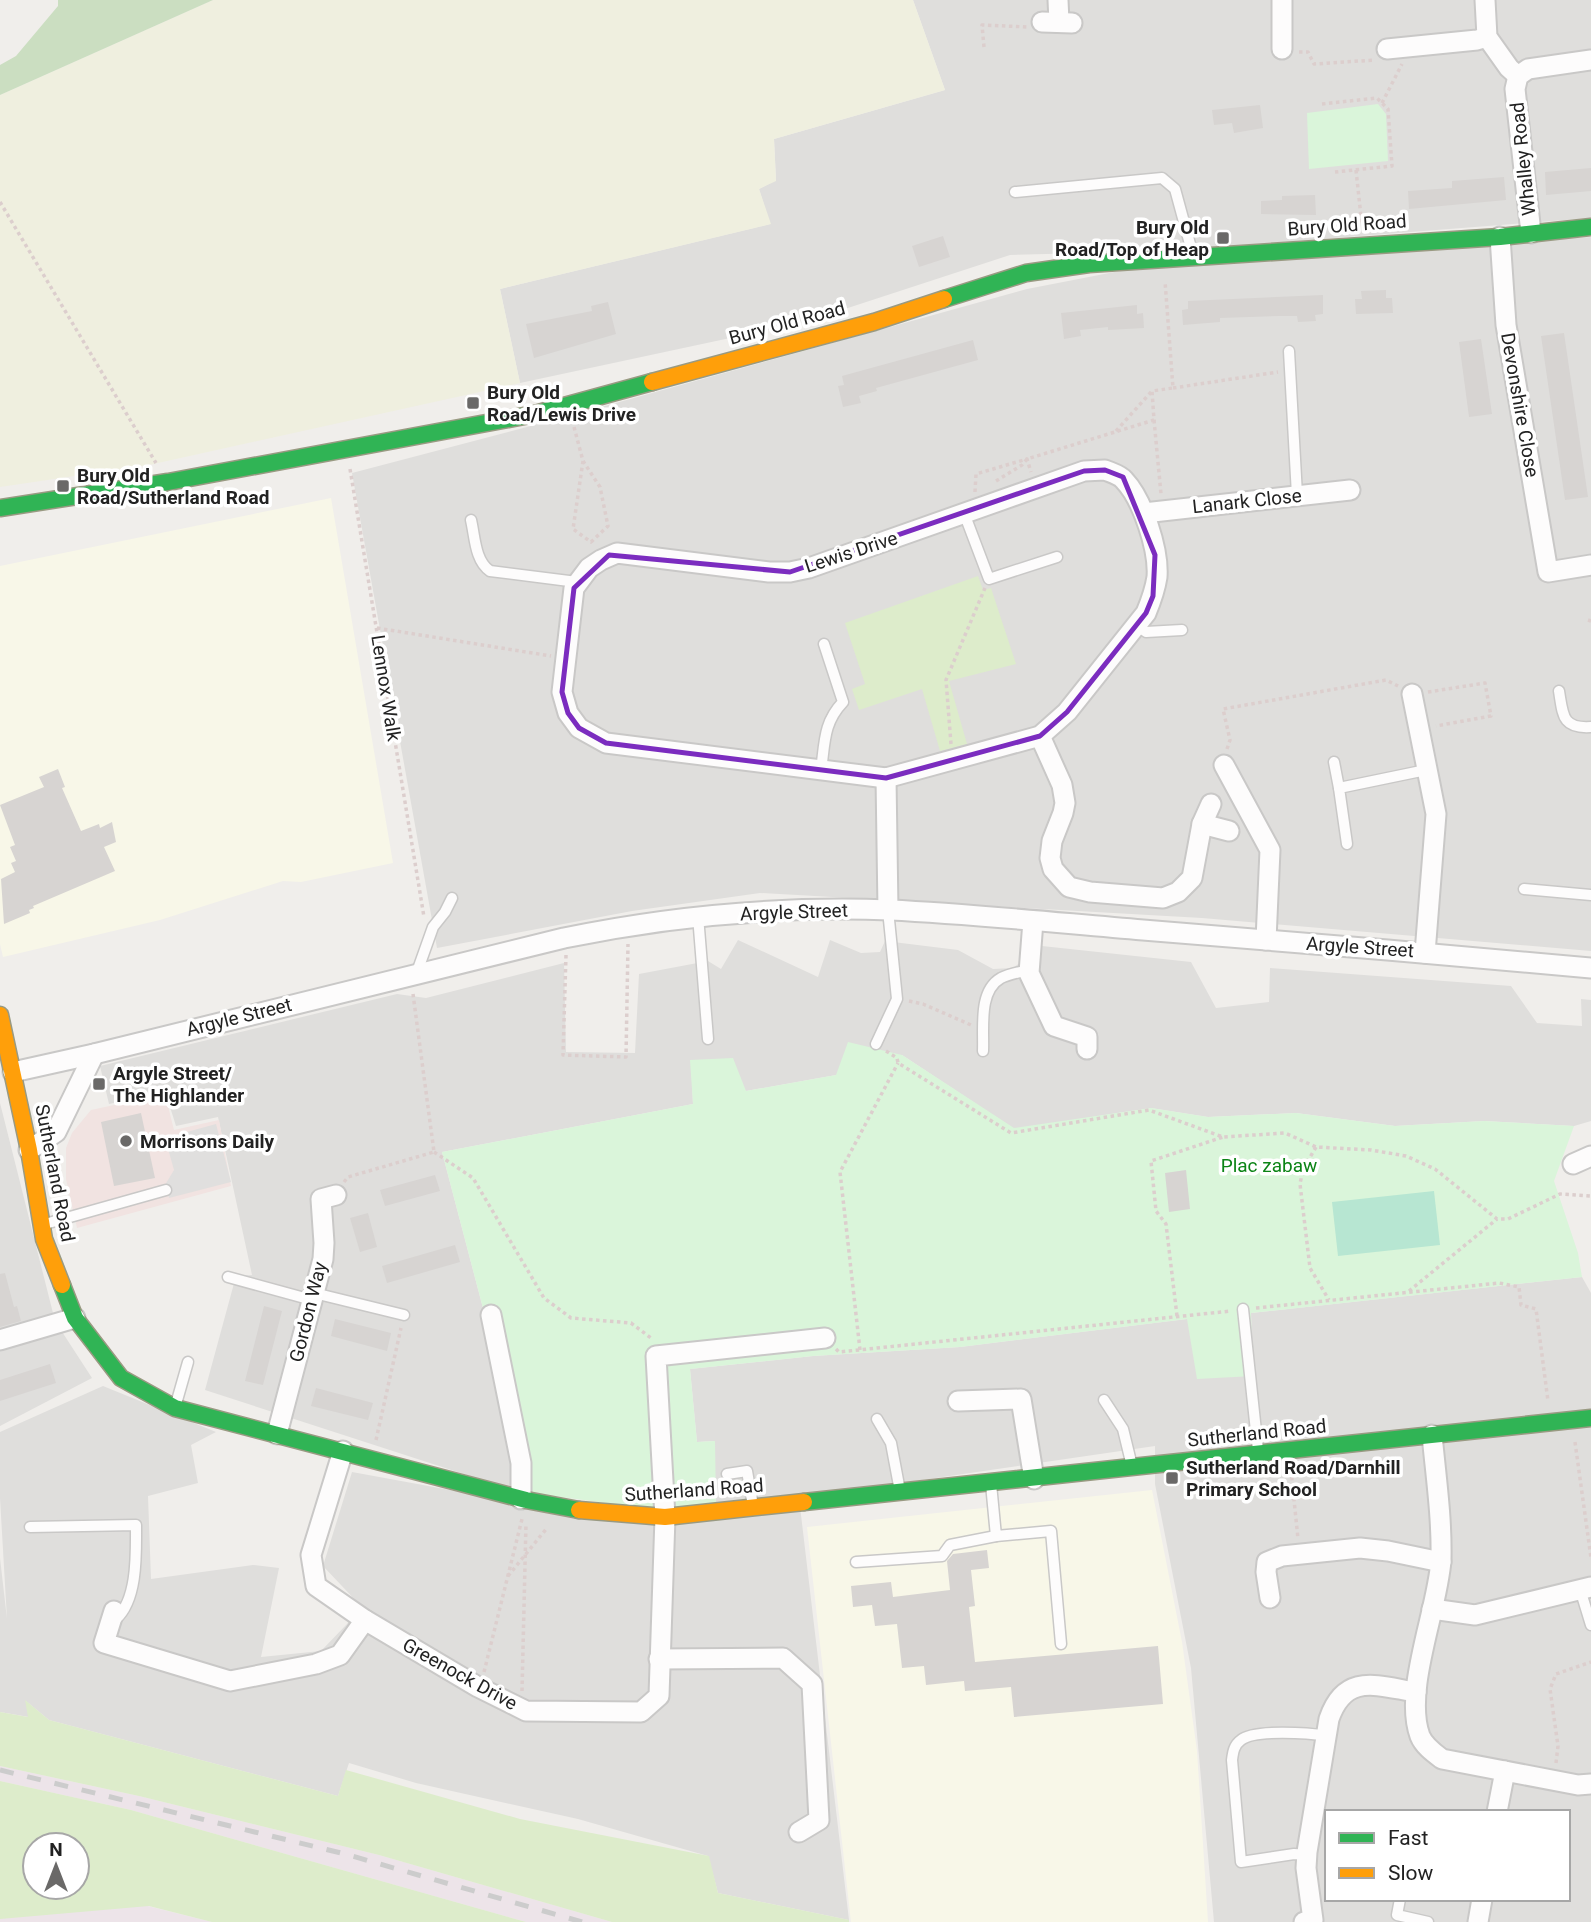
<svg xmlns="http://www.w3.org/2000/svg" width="1591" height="1922" font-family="Roboto,sans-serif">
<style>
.residential{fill:#dfdedc;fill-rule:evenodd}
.commercial{fill:#f1e3e1}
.industrial{fill:#ede4e9}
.education{fill:#f8f7e8}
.farmland{fill:#efefdf}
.grass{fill:#ddeccb;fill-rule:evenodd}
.forest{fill:#cbdec1}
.park{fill:#daf5da}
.pitch{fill:#b7e6d2}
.parking{fill:#e0dfde}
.building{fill:#d7d4d2}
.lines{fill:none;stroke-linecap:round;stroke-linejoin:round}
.lane-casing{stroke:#c9c8c7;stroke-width:13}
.street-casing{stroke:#c9c8c7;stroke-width:23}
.fast-casing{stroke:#999a82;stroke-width:19}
.slow-casing{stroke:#999a82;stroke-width:19}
.path{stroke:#dccecd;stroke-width:3.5;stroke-dasharray:3.5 3.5;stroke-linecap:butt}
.lane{stroke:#fdfcfc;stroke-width:10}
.street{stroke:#fdfcfc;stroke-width:19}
.fast{stroke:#30b455;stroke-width:16}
.slow{stroke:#ff9f0a;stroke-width:16}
.rail{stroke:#ccc;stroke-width:5;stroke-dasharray:14 14;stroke-linecap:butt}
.marked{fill:none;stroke:#7b2cbf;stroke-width:5;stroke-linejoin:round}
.poi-dot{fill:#6a6968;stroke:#fff;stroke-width:2.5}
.labels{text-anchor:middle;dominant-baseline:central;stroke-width:7;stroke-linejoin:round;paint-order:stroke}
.street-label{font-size:19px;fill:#222;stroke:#fff}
.poi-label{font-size:19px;font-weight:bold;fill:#222;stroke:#fff;text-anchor:start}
.park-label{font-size:19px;fill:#0c8416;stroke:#fff}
</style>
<rect width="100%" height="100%" fill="#f0eeeb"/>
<g class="residential">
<path d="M913,0h678v218l-425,33 -156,4 -205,67 -285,61 -20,-94 270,-65 -11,-35 17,-9 -2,-41 171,-49z"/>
<path d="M1591,237v714l-389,-33 -442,-25 -128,18 -195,37 -85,-475 224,-59 451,-125 139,-27z"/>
<path d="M738,940l80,37 12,-37 31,13 19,-1 5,-11 73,9 35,19 20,-1 29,-22 149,16 25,46 53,-6 1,-34 241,18 26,37 45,3 -1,-27 10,1v121l-17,5 -90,-5 -89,5 -99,-13 -88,4 -57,-9 -137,21 -112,-74 -66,20 -90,16 -55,-31 2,44 -251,48 42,160 31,154 1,25 -311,-101 31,-114 16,-1 -34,-158 -42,9 -11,-35 -56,13 -9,-38 297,-72 29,4 138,-35 2,89 69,1 4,-79 69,-13 13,8z"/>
<path d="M0,1103l55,218 37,57 -92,48z"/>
<path d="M1582,1277l9,16v629h-377l-23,-254 -36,-184v-38l-356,52 50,422 -131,-27 -10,-37 -130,-37 -162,-36 -67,-20 -11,33 -289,-76 -23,-19 3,16 -29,-5v-154l7,61 -7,-121v-66l103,-46 113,46 -25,13 7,38 -50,13 3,83 102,-14 26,3 -18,89 60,-6 26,-27 12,-20 -36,-38 29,-94 164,30 200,4 -2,-65 -17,1 -7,-73 123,-13 147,-9 227,-28 66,56 -2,-62zM1327,1812h241v87h-241z"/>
</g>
<path class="commercial" d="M165,1094l9,36 45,-10 12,66 -154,42 -11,-49v-31l6,-15 19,-23z"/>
<g class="industrial">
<path d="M0,1766l139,30 240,59 233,67h-86l-395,-112 -131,-29z"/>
<path d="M0,1870l35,17h36l141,35h-212z"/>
</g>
<g class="education">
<path d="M331,498l62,365 -92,19 -18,-1 -123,39 -157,37 -3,-13v-378z"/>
<path d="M1152,1490l30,152 15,109 11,171h-357l-44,-395z"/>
</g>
<path class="farmland" d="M213,0h700l32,90 -171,49 2,42 -17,8 12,35 -271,65 20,94 -371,82 -149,22v-392z"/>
<g class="grass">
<path d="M978,576l5,14 8,-2 25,76 -67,17 18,63 -27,7 -18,-62 -63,21 -7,-21 13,-5 -20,-61z"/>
<path d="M25,1700l24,20 289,76 8,-26 174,49 189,37 9,37 131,27v2h-237l-233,-67 -240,-59 -139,-30v-54l28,5z"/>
<path d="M0,1781l131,29 395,112h-314l-63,-16 -149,13zM77,1845v42h-42v-42z"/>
</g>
<path class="forest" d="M58,0h155l-213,95v-30l16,-9 42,-50z"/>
<g class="park">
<path d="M1378,104l8,10 2,47 -79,8 -2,-56z"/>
<path d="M848,1042l54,13 112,73 137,-20 57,9 88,-4 99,13 89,-5 90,5 -20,55 24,72 4,24 -331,36 2,63 -56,3 -10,-60 -227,28 -147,9 -123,13 7,73 18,-1 1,65 -57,4 -143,-19 -1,-25 -31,-154 -42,-160 251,-48 -3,-44 43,-2 13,33 90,-16z"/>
</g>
<path class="pitch" d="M1434,1191l6,54 -102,11 -6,-54z"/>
<path class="parking" d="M216,1124l15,58 -62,16 -4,-13 9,-15 -9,-32z"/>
<g class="building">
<path d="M1260,105l3,23 -29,5 -2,-10 -18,2 -2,-15z"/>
<path d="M1591,168v23l-45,4 -1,-23z"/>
<path d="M1504,177l2,23 -97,9 -1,-18 44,-3v-7z"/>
<path d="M1315,195l1,20 -55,-1v-13l21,-1v-4z"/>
<path d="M943,236l7,21 -31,10 -7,-21z"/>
<path d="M1386,290v8h6l1,15 -37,1 -1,-15h7l-1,-8z"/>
<path d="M1323,295v19l-8,1 1,6 -18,1 -1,-6h-18l-59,2v4l-37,3 -1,-15 6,-1v-8z"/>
<path d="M608,302l8,32 -82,24 -8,-34 66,-13 -1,-5z"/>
<path d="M1137,305v9l6,-1 1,15 -36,2v-3l-28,3 1,6 -17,3 -3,-26z"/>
<path d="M1564,333l24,164 -23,3 -24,-164z"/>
<path d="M1481,339l11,75 -23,3 -10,-75z"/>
<path d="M973,340l5,20 -102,28 1,3 -18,5 2,7 -18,4 -5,-21 6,-1 -2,-9z"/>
<path d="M58,769l7,18 -3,1 19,43 18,-7 1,4 12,-6 4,20 -12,5 11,24 -82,35 1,2 -5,2 1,3 -26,11 -3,-45 14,-7 -4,-9 5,-2 -6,-14 5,-2 -15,-40 44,-18 -5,-10z"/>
<path d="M141,1113l14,65 -41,8 -13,-64z"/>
<path d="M1186,1170l4,39 -21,3 -4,-39z"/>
<path d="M435,1175l5,16 -55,15 -5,-16z"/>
<path d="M368,1213l9,34 -17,5 -10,-34z"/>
<path d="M455,1245l5,17 -73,21 -5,-17z"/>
<path d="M5,1273l9,34 3,-1 4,15 -21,6v-53z"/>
<path d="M264,1306l18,5 -19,74 -18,-4z"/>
<path d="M335,1319l56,14 -4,18 -56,-15z"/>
<path d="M50,1364l6,19 -56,18v-21z"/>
<path d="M316,1388l57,15 -5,17 -57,-14z"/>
<path d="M987,1550l2,18 -18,2 4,36 -6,1 6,55 183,-16 5,58 -149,13 -3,-30 -46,4 -1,-10 -38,4 -2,-19 -22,2 -5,-44 -22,2 -3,-21 -19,2 -2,-21 40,-4 2,15 57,-7 -3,-29 6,-7z"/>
</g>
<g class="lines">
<g class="lane-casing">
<g id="lane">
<path d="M1015,192l147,-14 13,11 18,66"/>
<path d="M1289,351l8,144"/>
<path d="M964,513l25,66 68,-22"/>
<path d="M471,520c4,17 4,41 19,51l87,11"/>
<path d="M1136,625l10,7 36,-2"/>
<path d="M1559,691c4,24 3,38 32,36"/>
<path d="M1334,762l5,26"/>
<path d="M821,770c4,-27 2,-47 22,-68l-19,-58"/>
<path d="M1347,844l-8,-56 87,-18"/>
<path d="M1524,889l67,6"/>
<path d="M698,916l10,123"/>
<path d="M417,972l16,-45 12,-15 7,-14"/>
<path d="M876,1044l21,-45 -9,-89"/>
<path d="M983,1051c1,-23 -5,-60 18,-73 8,-4 19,-6 28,-8"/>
<path d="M45,1224l121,-34"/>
<path d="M228,1277l84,23"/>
<path d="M314,1293l90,22"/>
<path d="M1243,1309l15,141"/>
<path d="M1104,1400l19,29 9,37"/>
<path d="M176,1404l12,-42"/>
<path d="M877,1419l14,24 9,48"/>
<path d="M727,1474l20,-3 6,35"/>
<path d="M991,1484l5,52 55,-5 10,113"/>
<path d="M30,1527l106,-2c0,28 2,74 -20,94"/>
<path d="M856,1562l86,-6 8,-11 46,-9"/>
<path d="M1580,1589l11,36"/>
<path d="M1307,1855l-13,-1 -53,8 -9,-102c1,-8 2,-15 9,-20 13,-11 69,-7 85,-4"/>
<path d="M1400,1899l-3,16 31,7"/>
</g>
</g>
<g class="street-casing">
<g id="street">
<path d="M1058,0l1,22"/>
<path d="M1282,0v49"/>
<path d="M1485,0l2,37 22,31 9,8"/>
<path d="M1042,22l30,1"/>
<path d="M1387,49l90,-9 10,-3"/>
<path d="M1531,233l-16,-144 3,-13 10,-7 63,-9"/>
<path d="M1500,237l6,88 42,247 43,-7"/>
<path d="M1105,470c7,3 15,5 19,10 19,20 35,70 33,97 -2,13 -6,24 -11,36l-79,99 -27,24 -154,42 -280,-35 -27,-15 -11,-15 -6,-21 12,-104 15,-20 12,-8 16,-7 152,19h21l19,-4 275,-97z"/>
<path d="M1144,513l206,-23"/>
<path d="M1412,694l24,120 -11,139"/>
<path d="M1040,736l22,49 3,18 -2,10 -11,28 -2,17 3,11 16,18 21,5 73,6 15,-6 14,-14 10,-54 9,-20"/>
<path d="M1224,765l46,85 -4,90"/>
<path d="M886,778l2,132"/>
<path d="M1202,824l27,7"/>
<path d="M1033,921l-4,52 25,53 33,11v12"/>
<path d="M13,1072l81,-18 470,-116c107,-22 217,-32 326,-28 84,4 169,13 253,20 149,12 299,24 448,38"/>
<path d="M29,1150l27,-18 38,-78"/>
<path d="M1573,1164l18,-8"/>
<path d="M491,1315l30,148v36"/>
<path d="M0,1340l75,-22"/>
<path d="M958,1401l63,-2 13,80"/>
<path d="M277,1434l46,-175 1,-16 -3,-44 15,-4"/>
<path d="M1432,1435c4,42 10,83 9,125 -3,49 -38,130 -21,176 4,10 14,17 22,23l136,26 13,-1"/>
<path d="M343,1451l-32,104 5,31 49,34 113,67 48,24 115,1 18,-16 6,-179 -9,-161 169,-18"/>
<path d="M1270,1598l-4,-26 1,-10 15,-6 78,-8 28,3 53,11"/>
<path d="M1432,1609l43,6 116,-28"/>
<path d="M114,1611l-10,32 126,38 86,-17 24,-9 25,-35"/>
<path d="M659,1659l124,-1 29,26 7,136 -20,12"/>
<path d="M1497,1812l8,-41"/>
<path d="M1304,1922l9,-2 -7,-52 1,-16 22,-133c16,-47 48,-33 87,-27"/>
<path d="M1478,1922l4,-23"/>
</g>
</g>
<g class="fast-casing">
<g id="fast">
<path d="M944,299l82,-26 63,-9 411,-27 91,-10"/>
<path d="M0,508l168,-26 367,-68 117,-32"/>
<path d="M62,1285l13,33 46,60 54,30 351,92 53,10"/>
<path d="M804,1502l787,-84"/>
</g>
</g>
<g class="slow-casing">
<g id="slow">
<path d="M652,382l222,-60 70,-23"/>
<path d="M0,1015l29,135 15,89 18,46"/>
<path d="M579,1510l86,7 139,-15"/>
</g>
</g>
<g class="path">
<path d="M984,47l-2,-22 46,2"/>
<path d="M1299,52h9l6,12 61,-4"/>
<path d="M1382,103l20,-39"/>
<path d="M1322,104l55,-6 11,11 4,57 -57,6"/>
<path d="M1356,170l6,56"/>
<path d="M0,202l156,261"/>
<path d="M1173,388l105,-16"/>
<path d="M1154,420l7,74"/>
<path d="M574,427l9,34 17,26 8,39 -17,16 -18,-13 10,-68"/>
<path d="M1116,431l36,-40"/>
<path d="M350,469l74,448"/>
<path d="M996,481l26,-16 5,-6 127,-39 -2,-29 21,-3 -8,-107"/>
<path d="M975,492l1,-18 51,-15 4,13"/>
<path d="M1588,620l3,1"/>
<path d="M377,628l174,28"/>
<path d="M1428,692l57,-9 6,33 -55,10"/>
<path d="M951,744l-5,-64 39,-92"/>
<path d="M1227,749l3,-9 -7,-31 163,-29 12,6"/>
<path d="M566,955l-3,100 63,2 2,-113"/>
<path d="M909,1001l14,3 48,21"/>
<path d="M886,1051l11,7 1,5 113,70 138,-23 74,27 62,-4 31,14 55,3 35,6 29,13 62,50h11l52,-25 31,2"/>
<path d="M1316,1147l-13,22 -3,15 10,84 19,32"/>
<path d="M434,1152l39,26 71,120 27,20 60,5 20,15"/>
<path d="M344,1182l4,-5 86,-25 -21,-158"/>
<path d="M1409,1291l88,-72"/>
<path d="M1256,1308l243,-25 20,4 2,18 15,4 12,92"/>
<path d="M1177,1316l-11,-92 -10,-13 -5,-50 72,-24"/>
<path d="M836,1349l3,3 392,-41"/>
<path d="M860,1350l-20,-178 58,-109"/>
<path d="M376,1440l25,-112"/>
<path d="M1575,1442l16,116"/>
<path d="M1291,1470l7,69"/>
<path d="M508,1576l39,-48"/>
<path d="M484,1672l38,-153"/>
<path d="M522,1691l4,-168"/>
<path d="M1556,1763l2,-17 -8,-57 6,-15 35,-12"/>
</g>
<use href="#lane" class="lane"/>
<use href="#street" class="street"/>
<use href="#fast" class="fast"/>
<use href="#slow" class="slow"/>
<path class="rail" d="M0,1770l345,84 237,68"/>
</g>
<path class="marked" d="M1105,470l18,7 32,78 -2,41 -7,17 -79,99 -27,24 -154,42 -280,-35 -27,-15 -11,-15 -6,-21 12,-104 35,-33 181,17 294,-101z"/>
<g class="poi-dot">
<rect x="1216" y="231" width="14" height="14" rx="3.5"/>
<rect x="466" y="396" width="14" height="14" rx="3.5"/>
<rect x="56" y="479" width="14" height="14" rx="3.5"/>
<rect x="92" y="1077" width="14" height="14" rx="3.5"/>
<circle cx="126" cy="1141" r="7"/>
<rect x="1165" y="1471" width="14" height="14" rx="3.5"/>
</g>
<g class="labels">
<g class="street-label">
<text transform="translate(1523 159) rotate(-96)">Whalley Road</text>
<text transform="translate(1347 225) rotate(-4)">Bury Old Road</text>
<text transform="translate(787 323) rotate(-15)">Bury Old Road</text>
<text transform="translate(1520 405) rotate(80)">Devonshire Close</text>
<text transform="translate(1247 501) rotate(-6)">Lanark Close</text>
<text transform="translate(851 552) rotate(-18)">Lewis Drive</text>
<text transform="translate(386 688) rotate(81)">Lennox Walk</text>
<text transform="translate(794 912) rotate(-2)">Argyle Street</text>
<text transform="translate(1360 947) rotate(4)">Argyle Street</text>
<text transform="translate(239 1017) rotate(-14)">Argyle Street</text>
<text transform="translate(55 1173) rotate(79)">Sutherland Road</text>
<text transform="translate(308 1312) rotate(-76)">Gordon Way</text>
<text transform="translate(1257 1433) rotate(-6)">Sutherland Road</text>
<text transform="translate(694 1490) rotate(-4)">Sutherland Road</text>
<text transform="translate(460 1674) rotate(29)">Greenock Drive</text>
</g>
<g class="poi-label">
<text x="1209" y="227" text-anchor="end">Bury Old<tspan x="1209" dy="22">Road/Top of Heap</tspan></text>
<text x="487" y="392">Bury Old<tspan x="487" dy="22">Road/Lewis Drive</tspan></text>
<text x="77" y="475">Bury Old<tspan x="77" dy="22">Road/Sutherland Road</tspan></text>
<text x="113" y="1073">Argyle Street/<tspan x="113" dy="22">The Highlander</tspan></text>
<text x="140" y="1141">Morrisons Daily</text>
<text x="1186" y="1467">Sutherland Road/Darnhill<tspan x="1186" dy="22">Primary School</tspan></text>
</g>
<g class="park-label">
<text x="1269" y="1165">Plac zabaw</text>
</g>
</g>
<rect x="1325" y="1810" width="245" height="91" fill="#ffffff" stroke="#a7a7a7" stroke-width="2"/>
<rect x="1339" y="1833" width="35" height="10" fill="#30b455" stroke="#a7a7a7" stroke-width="2"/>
<text x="1388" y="1845" font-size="21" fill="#222222">Fast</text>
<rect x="1339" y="1868" width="35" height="10" fill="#ff9f0a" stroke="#a7a7a7" stroke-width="2"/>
<text x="1388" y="1880" font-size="21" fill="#222222">Slow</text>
<g transform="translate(56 1866)"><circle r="33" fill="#ffffff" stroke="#a7a7a7" stroke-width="2"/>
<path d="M0-5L12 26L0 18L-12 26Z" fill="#6a6968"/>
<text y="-10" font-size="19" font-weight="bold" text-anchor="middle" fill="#222222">N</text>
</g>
</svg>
